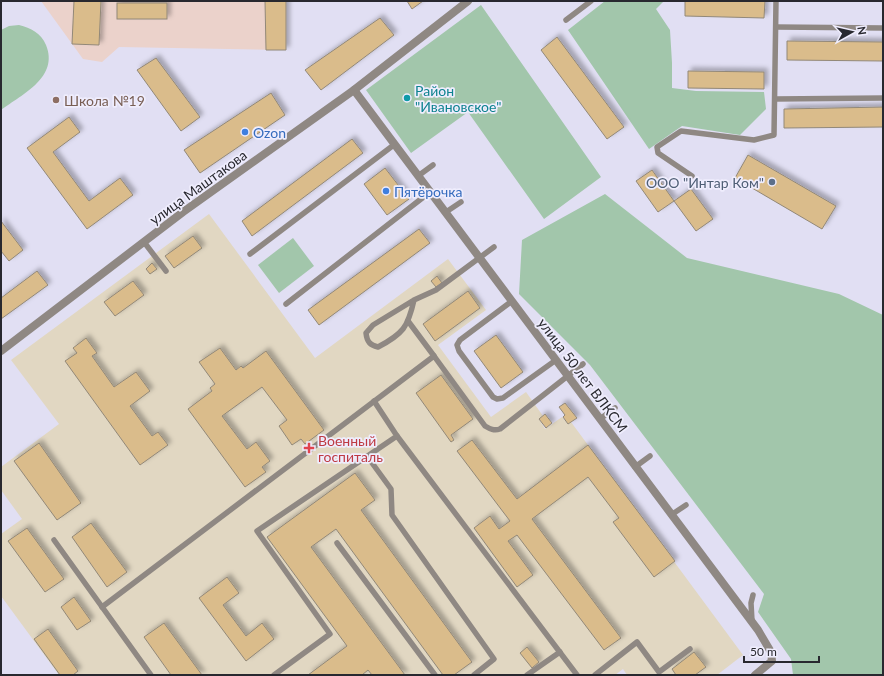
<svg xmlns="http://www.w3.org/2000/svg" width="884" height="676" font-family="Lato,sans-serif">
<style>
.industrial{fill:#ebd2cb}
.medical{fill:#e1d7c2}
.green{fill:#a2c6ab}
.building{fill:#dabc8b;stroke:#928878;filter:url(#shadow)}
.lines{fill:none;stroke-linecap:round;stroke-linejoin:round}
.lane{stroke:#8f8883;stroke-width:5.5}
.street{stroke:#8f8883;stroke-width:8}
.culture-dot{fill:#0f9aa8;stroke:#efedfd;stroke-width:1.5}
.education-dot{fill:#8d6e63;stroke:#efedfd;stroke-width:1.5}
.shop-dot{fill:#3f7fe0;stroke:#efedfd;stroke-width:1.5}
.service-dot{fill:#5c6f8a;stroke:#efedfd;stroke-width:1.5}
.health-dot{fill:#e0444e;stroke:#efedfd;stroke-width:1.5}
.labels{text-anchor:middle;dominant-baseline:central;stroke-width:3.5;stroke-linejoin:round;paint-order:stroke}
.culture-label{font-size:14px;fill:#0d838f;stroke:#efedfd;text-anchor:start}
.education-label{font-size:14px;fill:#785e54;stroke:#efedfd;text-anchor:start}
.shop-label{font-size:14px;fill:#366cbe;stroke:#efedfd;text-anchor:start}
.service-label{font-size:14px;fill:#4e5e75;stroke:#efedfd;text-anchor:end}
.street-label{font-size:14px;fill:#28282f;stroke:#efedfd}
.health-label{font-size:14px;fill:#be3a42;stroke:#efedfd;text-anchor:start}
</style>
<defs>
<filter id="shadow"><feDropShadow dx="3.5" dy="-3.5" stdDeviation="2" flood-color="#0004"/></filter>
</defs>
<rect width="100%" height="100%" fill="#e1dff3"/>
<path class="industrial" d="M41,1h245v49l-167,-3 -17,15 -19,-3z"/>
<path class="medical" d="M209,214l106,144 133,-99 38,51 -48,35 53,72 35,-25 17,24 -4,3 6,10 17,-12 6,7 3,-2 172,233 -26,20h-90l-4,-6 -8,6h-556l-58,-79v-62l21,-15 -21,-29v-23l58,-43 -48,-64z"/>
<g class="green">
<path d="M605,1h59l-8,8 14,21 2,33v25l24,3 68,1 2,17 -26,26 -58,-9 -33,23 -81,-119z"/>
<path d="M481,5l120,172 -57,42 -76,-107 -57,41 -45,-63z"/>
<path d="M19,25c12,3 22,8 27,20 13,32 -23,49 -45,65v-80l8,-4z"/>
<path d="M605,194l82,64 152,36 44,21v360h-90l-2,-16 -33,-47 6,-18 -174,-229 -71,-71 3,-54z"/>
<path d="M293,238l21,28 -35,27 -21,-28z"/>
</g>
<g class="building">
<path d="M74,1h27l-2,44 -27,-1z"/>
<path d="M265,1h21v49h-20z"/>
<path d="M407,1h16l-11,8z"/>
<path d="M685,1h80l-1,17 -79,-2z"/>
<rect x="117" y="3" width="50" height="16"/>
<path d="M380,18l14,17 -73,55 -16,-20z"/>
<path d="M557,37l67,90 -17,12 -66,-89z"/>
<path d="M787,41l96,1v19l-96,-1z"/>
<path d="M156,58l44,59 -19,14 -44,-61z"/>
<path d="M688,71l76,1v17l-76,-1z"/>
<path d="M271,93l14,22 -85,58 -16,-23z"/>
<path d="M883,107v20l-99,1v-19z"/>
<path d="M69,117l11,15 -27,20 36,49 31,-23 13,17 -46,34 -60,-81z"/>
<path d="M352,139l11,14 -111,83 -10,-15z"/>
<path d="M748,155l88,51 -14,23 -87,-51z"/>
<path d="M385,168l24,31 -22,16 -23,-31z"/>
<path d="M652,170l22,31 -16,11 -22,-31z"/>
<path d="M691,189l22,30 -17,12 -22,-30z"/>
<path d="M1,221l22,29 -14,11 -8,-10z"/>
<path d="M419,229l11,14 -111,82 -11,-15z"/>
<path d="M193,236l9,12 -28,20 -9,-12z"/>
<path d="M152,263l5,6 -7,5 -4,-5z"/>
<path d="M37,271l11,14 -47,34v-21z"/>
<path d="M437,276l5,7 -6,4 -5,-6z"/>
<path d="M133,281l11,14 -29,21 -11,-14z"/>
<path d="M468,291l12,17 -45,33 -12,-17z"/>
<path d="M496,335l27,37 -22,16 -27,-37z"/>
<path d="M86,338l11,15 -5,3 22,31 22,-15 14,19 -20,15 22,30 6,-4 10,13 -28,20 -75,-104 12,-8 -4,-5z"/>
<path d="M220,348l16,22 5,-4 2,2 23,-17 58,79 -19,14 -4,-5 -9,6 -13,-19 8,-6 -25,-33 -40,29 25,33 9,-7 14,19 -8,6 4,5 -21,15 -57,-78 24,-18 -2,-3 5,-4 -16,-22z"/>
<path d="M441,375l32,44 -22,16 3,5 -3,2 -35,-49z"/>
<path d="M565,403l12,15 -9,6 -5,-7 2,-2 -6,-8z"/>
<path d="M545,414l7,9 -6,5 -7,-9z"/>
<path d="M472,440l45,59 71,-54 87,116 -21,16 -41,-55 6,-4 -31,-41 -56,42 89,119 -17,12 -87,-115 -9,6 25,34 -16,12 -43,-59 16,-12 9,13 11,-8 -53,-70z"/>
<path d="M39,443l42,60 -24,17 -43,-59z"/>
<path d="M355,473l20,27 -14,10 111,152 -18,13h-11l-107,-146 -25,18 94,128h-33l-4,-5 -6,5h-54l39,-29 -80,-109z"/>
<path d="M91,523l36,49 -20,15 -35,-50z"/>
<path d="M27,528l37,51 -19,13 -37,-51z"/>
<path d="M227,577l12,16 -16,12 23,31 16,-13 12,16 -28,22 -47,-63z"/>
<path d="M74,597l17,24 -14,9 -16,-23z"/>
<path d="M164,623l38,52h-31l-27,-38z"/>
<path d="M48,629l30,42 -5,4h-13l-26,-36z"/>
<path d="M527,647l12,15 -7,6 -12,-15z"/>
<path d="M694,652l12,15 -11,8h-19l-4,-6z"/>
</g>
<g class="lines">
<g class="lane">
<path d="M566,20l25,-19"/>
<path d="M776,27l107,1"/>
<path d="M775,99l108,-1"/>
<path d="M418,176l15,-11"/>
<path d="M692,176l-34,-23 -1,-6 24,-16 73,9 20,-5 2,-134"/>
<path d="M446,212l15,-10"/>
<path d="M144,242l22,29"/>
<path d="M250,254l145,-110"/>
<path d="M414,300c-6,27 -11,34 -36,47 -8,-2 -11,-5 -12,-14l7,-8 41,-25 22,-10 58,-43"/>
<path d="M512,301l-52,39 -3,5 2,6 34,46 4,2 6,-1 53,-38"/>
<path d="M286,304l144,-112"/>
<path d="M408,321l26,35"/>
<path d="M600,419l15,-11"/>
<path d="M397,436l180,239"/>
<path d="M367,456l24,33 1,26 102,144 -20,16"/>
<path d="M635,467l15,-11"/>
<path d="M671,515l15,-10"/>
<path d="M54,540l97,135"/>
<path d="M337,543l98,132"/>
<path d="M102,607l332,-251 51,70c5,3 9,5 15,3l83,-65"/>
<path d="M752,621l-1,-18 2,-8"/>
<path d="M274,675l56,-41 -73,-103 140,-95 -23,-35"/>
<path d="M527,675l33,-23"/>
<path d="M595,675l42,-33 22,30 31,-23"/>
</g>
<g class="street">
<path d="M354,90l404,540 13,22 1,9 -17,14"/>
<path d="M1,351l182,-139 171,-122 114,-89"/>
</g>
</g>
<circle class="culture-dot" cx="407" cy="98" r="4"/>
<circle class="education-dot" cx="56" cy="100" r="4"/>
<g class="shop-dot">
<circle cx="245" cy="132" r="4"/>
<circle cx="386" cy="191" r="4"/>
</g>
<circle class="service-dot" cx="772" cy="182" r="4"/>
<path class="health-dot" d="M307 442h4v4h4v4h-4v4h-4v-4h-4v-4h4z"/>
<g class="labels">
<g class="culture-label">
<text x="415" y="90">Район<tspan x="415" dy="16">"Ивановское"</tspan></text>
</g>
<g class="education-label">
<text x="64" y="100">Школа №19</text>
</g>
<g class="shop-label">
<text x="253" y="132">Ozon</text>
<text x="394" y="191">Пятёрочка</text>
</g>
<g class="service-label">
<text x="764" y="182">ООО "Интар Ком"</text>
</g>
<g class="street-label">
<text transform="translate(198 187) rotate(-36)">улица Маштакова</text>
<text transform="translate(583 375) rotate(53)">улица 50 лет ВЛКСМ</text>
</g>
<g class="health-label">
<text x="318" y="440">Военный<tspan x="318" dy="16">госпиталь</tspan></text>
</g>
</g>
<rect width="884" height="676" fill="none" stroke="#28282f" stroke-width="4"/>
<g transform="translate(852 32) rotate(82)" stroke="#efedfd" stroke-width="3" paint-order="stroke">
<path d="M0-3L7 15L0 10L-7 15Z" fill="#28282f"/>
<text y="-6" font-size="11" font-weight="bold" text-anchor="middle" fill="#28282f">N</text>
</g>
<path d="M744 656v6h75v-6" fill="none" stroke="#28282f" stroke-width="2"/>
<text x="750" y="656" font-size="12" fill="#28282f" stroke="#efedfd" stroke-width="3" paint-order="stroke">50 m</text>
</svg>
